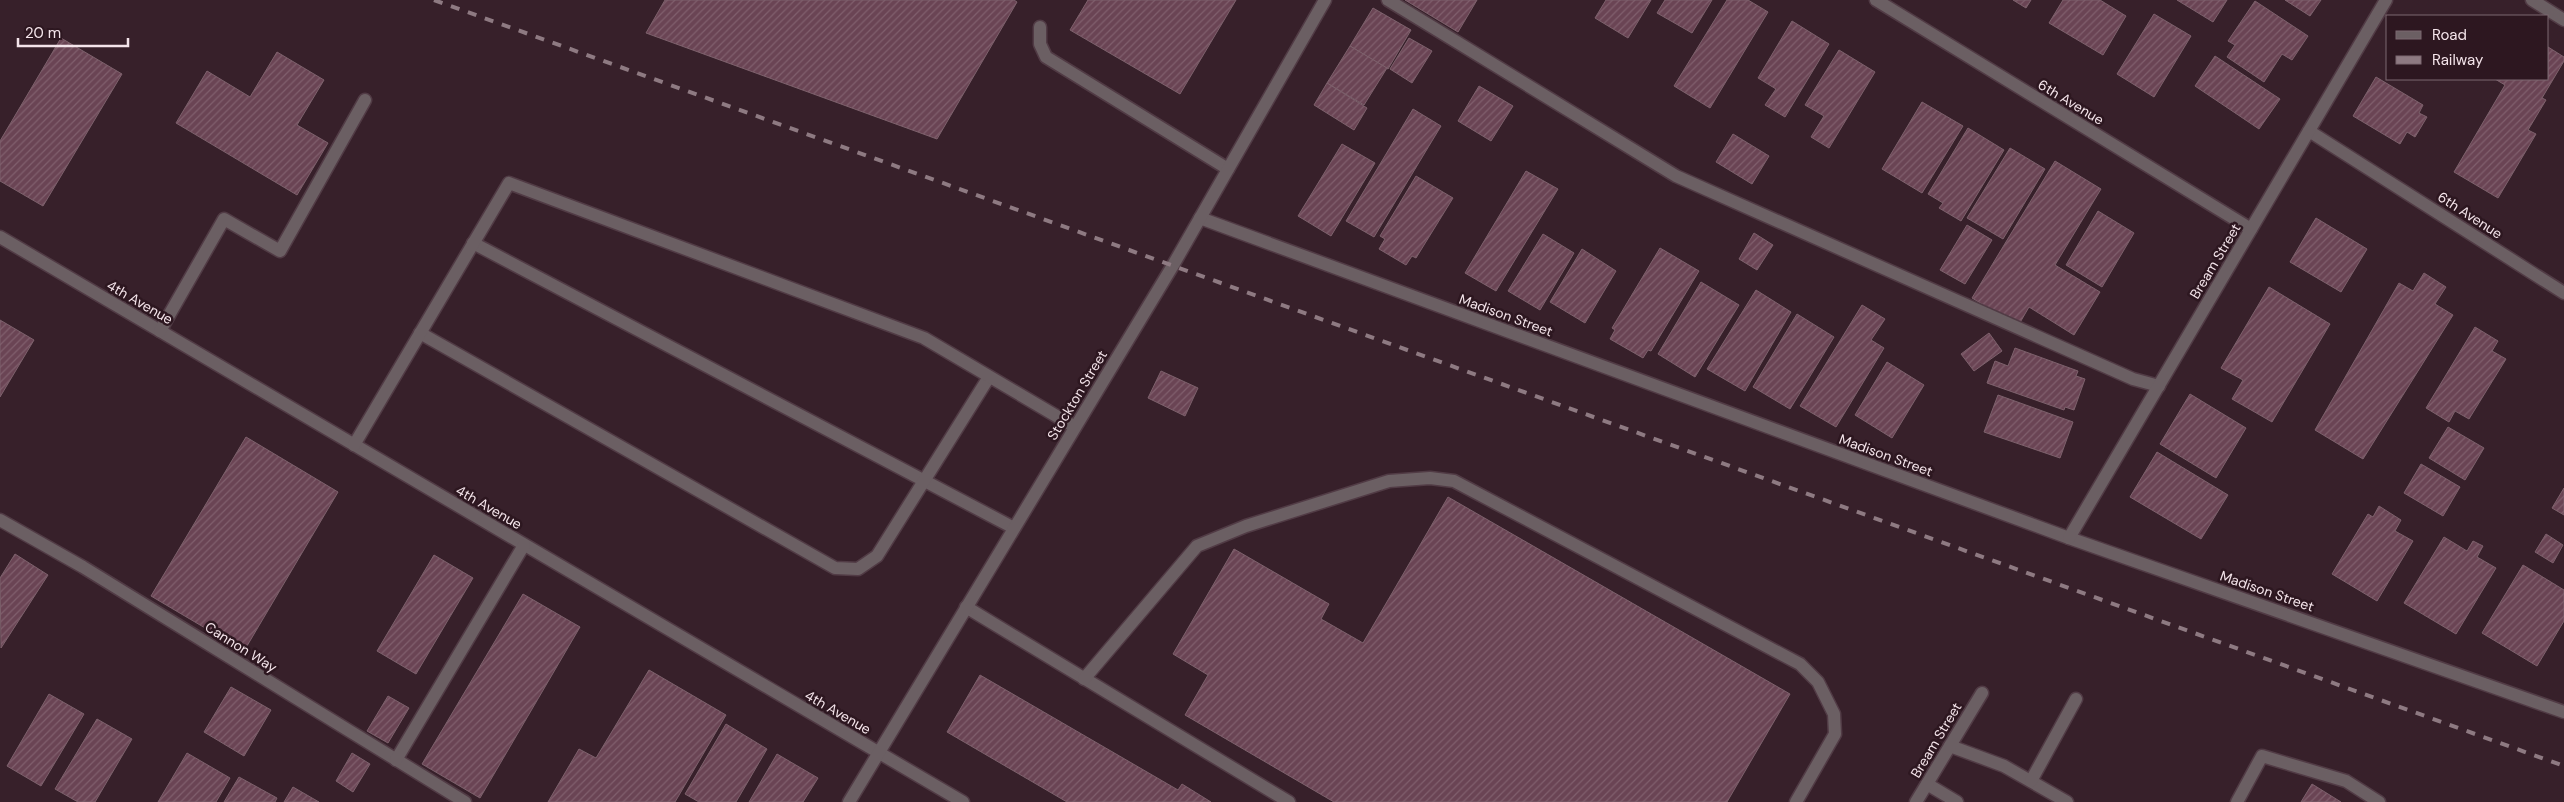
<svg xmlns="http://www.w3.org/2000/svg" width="2564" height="802" font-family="'DM Sans',sans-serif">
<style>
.building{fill:url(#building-hatch);stroke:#7d616c}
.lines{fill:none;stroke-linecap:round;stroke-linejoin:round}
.minor-casing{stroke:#513b45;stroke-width:15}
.minor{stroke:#6b5f63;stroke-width:12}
.rail{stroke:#8e7a82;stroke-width:4;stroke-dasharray:9 9;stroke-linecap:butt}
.labels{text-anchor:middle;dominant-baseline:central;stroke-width:5;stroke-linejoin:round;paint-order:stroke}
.street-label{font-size:14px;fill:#f4e4ea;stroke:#2d1720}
</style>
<defs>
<pattern id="building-hatch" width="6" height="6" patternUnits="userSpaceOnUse" patternTransform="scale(1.25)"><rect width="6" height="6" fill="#6a4454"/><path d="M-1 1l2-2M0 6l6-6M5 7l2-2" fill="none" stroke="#805f6d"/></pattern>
</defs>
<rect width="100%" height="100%" fill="#37202a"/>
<g class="building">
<path d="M665,0h349l3,2 -80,137 -291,-106z"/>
<path d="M1088,0h148l-56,94 -110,-64z"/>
<path d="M1405,0h72l-19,32z"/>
<path d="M1606,0h45l-23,38 -33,-20z"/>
<path d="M1665,0h47l-20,33 -35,-20z"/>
<path d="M1727,0h21l20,12 -58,96 -36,-22z"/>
<path d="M2013,0h18l-5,8z"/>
<path d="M2063,0h37l26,16 -23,39 -54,-32z"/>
<path d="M2177,0h50l-14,22z"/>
<path d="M2285,0h36l-11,16z"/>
<path d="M2255,1l53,35 -16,24 -10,-6 -18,28 -37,-25 8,-12 -7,-4z"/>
<path d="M1373,8l38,22 -23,39 -38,-23z"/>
<path d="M2154,14l37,22 -37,61 -37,-23z"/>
<path d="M1792,21l37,23 -44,73 -20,-12 11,-16 -18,-11z"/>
<path d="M61,38l61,36 -79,132 -43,-25v-40z"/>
<path d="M1409,38l23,13 -20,32 -22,-14z"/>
<path d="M1350,46l37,22 -23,37 -37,-22z"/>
<path d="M2548,47l16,10v4l-22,37 4,2 -18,30 8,4 -38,64 -44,-26 51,-87 -10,-6h53z"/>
<path d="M1839,50l36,22 -46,76 -18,-11 13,-21 -19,-11z"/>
<path d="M277,52l47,28 -27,45 31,18 -31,52 -121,-72 31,-52 43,26z"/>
<path d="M2215,56l65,43 -21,30 -64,-43z"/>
<path d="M2376,77l47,28 -4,8 8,4 -12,20 -8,-5 -7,12 -47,-28z"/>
<path d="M1327,83l40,25 -13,22 -40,-25z"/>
<path d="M1479,86l34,20 -22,35 -33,-20z"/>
<path d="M1922,102l41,24 -41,67 -40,-24z"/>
<path d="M1413,109l28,17 -67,111 -28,-16z"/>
<path d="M1968,128l36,22 -43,71 -22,-13 4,-5 -15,-9z"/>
<path d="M1733,134l36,22 -17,28 -36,-22z"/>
<path d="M1342,144l33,19 -44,73 -33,-20z"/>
<path d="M2010,148l35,21 -42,70 -36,-21z"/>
<path d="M2055,161l46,28 -46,76 45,27 -26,43 -45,-28 -11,19 -46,-28z"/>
<path d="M1526,171l32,18 -62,102 -31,-18z"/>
<path d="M1416,176l37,22 -37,60 -4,-2 -6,9 -27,-16 6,-10 -5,-3z"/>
<path d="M2098,211l36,22 -32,54 -36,-22z"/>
<path d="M2316,218l51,31 -26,43 -51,-30z"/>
<path d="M1967,225l25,15 -27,44 -25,-14z"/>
<path d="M1754,233l19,12 -16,25 -18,-11z"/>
<path d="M1543,234l31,19 -34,57 -32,-19z"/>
<path d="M1660,248l39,23 -48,80 -3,-1 -5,8 -33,-19 5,-9 -3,-2z"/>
<path d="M1582,249l34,22 -31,52 -35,-21z"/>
<path d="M2424,273l22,14 -11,17 18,11 -90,144 -48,-29 84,-147 14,8z"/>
<path d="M1701,282l38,23 -44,72 -37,-23z"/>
<path d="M2269,287l61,37 -58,98 -40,-23 11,-19 -22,-12z"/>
<path d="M1756,290l35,22 -46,79 -38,-22z"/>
<path d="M1862,305l23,14 -14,21 13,8 -48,79 -36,-21z"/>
<path d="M1797,314l37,23 -44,72 -37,-22z"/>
<path d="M0,320l34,20 -34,57z"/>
<path d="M2475,327l23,14 -6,10 14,8 -37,60 -14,-8 -6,11 -23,-14z"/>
<path d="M1989,333l13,18 -28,20 -13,-17z"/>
<path d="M2015,348l63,23 -2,5 9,3 -11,31 -9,-3 -1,3 -77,-27 8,-22 13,5z"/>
<path d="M1887,362l37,23 -32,53 -37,-23z"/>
<path d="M1161,371l37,17 -13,28 -37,-18z"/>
<path d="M2190,394l56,34 -30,50 -56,-34z"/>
<path d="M1998,395l75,27 -13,36 -76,-26z"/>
<path d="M2448,427l36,21 -19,32 -36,-22z"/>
<path d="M246,437l92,55 -94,159 -93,-55z"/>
<path d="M2157,452l71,43 -27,44 -71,-42z"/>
<path d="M2421,464l39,23 -17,29 -39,-23z"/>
<path d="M2564,488v27l-12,-7z"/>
<path d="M1448,497l342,197 -63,108h-393l-149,-87 23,-40 -35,-21 61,-105 95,55 -8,15 42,24z"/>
<path d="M2379,506l22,14 -6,11 18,10 -36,60 -45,-27 36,-60 5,3z"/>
<path d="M2546,534l17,11 -10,18 -18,-11z"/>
<path d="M2444,537l23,14 6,-10 10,5 -6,11 19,11 -40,66 -52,-31z"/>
<path d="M15,554l33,21 -47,73 -1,-70z"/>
<path d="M434,555l39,23 -57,96 -39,-23z"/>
<path d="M2523,565l41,25v31l-27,45 -55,-33z"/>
<path d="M523,594l57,33 -100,171 -58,-34z"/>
<path d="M649,670l77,45 -51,87h-127l31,-53 17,9z"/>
<path d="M980,675l198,115 4,-6 29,18h-144l-120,-70z"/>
<path d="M231,687l40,23 -27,46 -40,-24z"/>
<path d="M49,694l35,20 -43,72 -34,-20z"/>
<path d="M388,696l21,12 -21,35 -21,-12z"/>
<path d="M97,719l35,20 -37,63h-17l-23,-13z"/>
<path d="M726,724l41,25 -31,53h-37l-14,-8z"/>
<path d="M187,753l43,25 -14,24h-58z"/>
<path d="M352,753l18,11 -17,28 -17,-11z"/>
<path d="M777,754l41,24 -15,24h-54z"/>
<path d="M239,777l38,21 -2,4h-51z"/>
<path d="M2312,784l29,18h-40z"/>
<path d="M293,787l26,15h-35z"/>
</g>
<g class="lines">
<g class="minor-casing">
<g id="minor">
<path d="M1388,0l288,176 457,203 26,7"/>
<path d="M1876,0l375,229"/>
<path d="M2532,0l32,20"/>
<path d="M1040,27v17l6,13 182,112"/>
<path d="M2309,131l255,162"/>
<path d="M1200,218l869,320 495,174"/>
<path d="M0,237l963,565"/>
<path d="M473,243l541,285"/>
<path d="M160,331l64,-112 56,32 85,-151"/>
<path d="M420,333l415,235 23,1 19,-13 112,-179"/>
<path d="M354,445l155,-262 415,155 151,89"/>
<path d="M0,520l83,47 382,235"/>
<path d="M2069,538l317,-538"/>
<path d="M966,607l323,195"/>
<path d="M1084,679l113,-133 49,-20 143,-45 41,-3 24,3 346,183 18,18 16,32 1,20 -39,68"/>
<path d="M1950,746l54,20 63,36"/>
<path d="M396,760l128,-215"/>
<path d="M2031,781l45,-82"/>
<path d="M1927,784l30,18"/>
<path d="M849,802l323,-535 153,-267"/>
<path d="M1916,802l66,-109"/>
<path d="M2237,802l25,-46 84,25 33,21"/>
</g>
</g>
<use href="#minor" class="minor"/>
<path class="rail" d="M434,0l2130,766"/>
</g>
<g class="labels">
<g class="street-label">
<text transform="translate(2071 102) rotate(31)">6th Avenue</text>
<text transform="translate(2470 215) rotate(33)">6th Avenue</text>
<text transform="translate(2215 261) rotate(-59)">Bream Street</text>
<text transform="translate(140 302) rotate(30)">4th Avenue</text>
<text transform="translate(1506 315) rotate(20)">Madison Street</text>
<text transform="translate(1077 395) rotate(-59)">Stockton Street</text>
<text transform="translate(1886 455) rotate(20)">Madison Street</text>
<text transform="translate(489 507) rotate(30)">4th Avenue</text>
<text transform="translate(2267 591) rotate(19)">Madison Street</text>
<text transform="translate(241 647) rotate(32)">Cannon Way</text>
<text transform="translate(838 712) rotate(30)">4th Avenue</text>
<text transform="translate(1936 740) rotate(-59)">Bream Street</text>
</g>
</g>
<rect x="2386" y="15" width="162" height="65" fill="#2d1720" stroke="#7d6971"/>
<rect x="2396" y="31" width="25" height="8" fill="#6b5f63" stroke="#7d6971"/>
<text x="2432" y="40" font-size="15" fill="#f4e4ea">Road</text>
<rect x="2396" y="56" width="25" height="8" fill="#8e7a82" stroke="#7d6971"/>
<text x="2432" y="65" font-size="15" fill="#f4e4ea">Railway</text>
<path d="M18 38v8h110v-8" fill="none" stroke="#f4e4ea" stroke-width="2.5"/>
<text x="25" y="38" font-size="15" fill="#f4e4ea" stroke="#2d1720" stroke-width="4" paint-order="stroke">20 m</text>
</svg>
